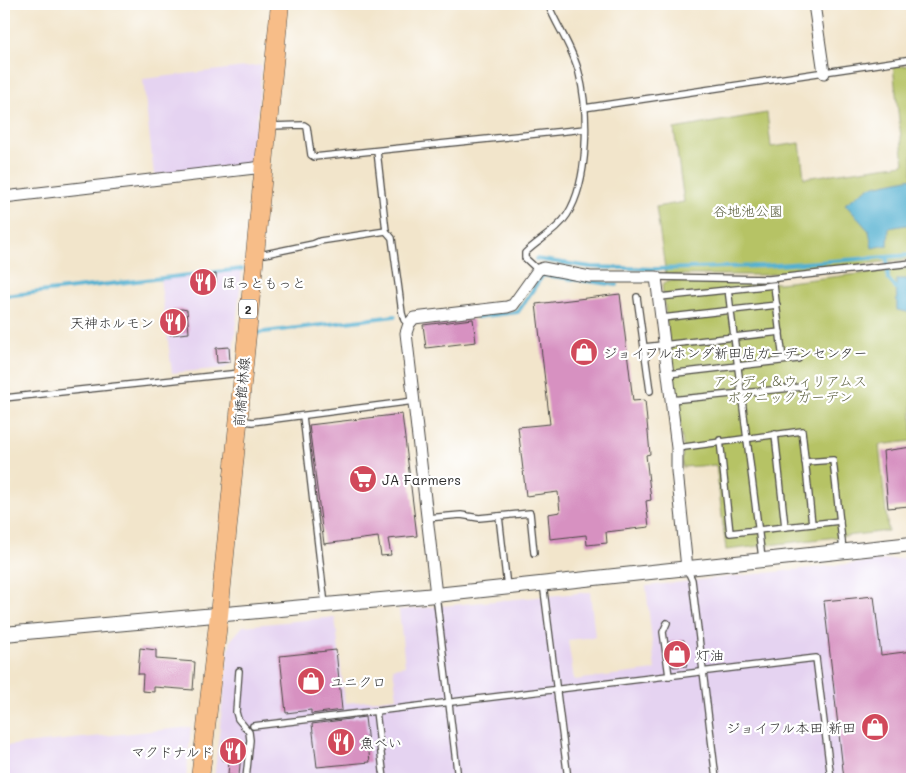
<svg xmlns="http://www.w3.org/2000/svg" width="916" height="783" font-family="Mali,'Klee One',sans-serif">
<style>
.built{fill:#e5d3f1}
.green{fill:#b6c365;stroke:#707748}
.water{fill:#52b0d0;stroke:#3e6e7e}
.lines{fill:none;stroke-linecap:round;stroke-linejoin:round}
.stream{stroke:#52b0d0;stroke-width:4}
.building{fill:#d791c1}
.service-casing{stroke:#494743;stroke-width:8}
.minor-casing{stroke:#494743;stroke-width:13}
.tertiary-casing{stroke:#494743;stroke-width:16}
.primary-casing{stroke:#494743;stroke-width:19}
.service{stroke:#fff;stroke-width:5.5}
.minor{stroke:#fff;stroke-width:11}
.tertiary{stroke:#fff;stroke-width:14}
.primary{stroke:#f7bd88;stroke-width:18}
.labels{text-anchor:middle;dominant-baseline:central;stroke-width:4.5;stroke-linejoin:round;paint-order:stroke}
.shield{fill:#fff;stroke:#6b6b6b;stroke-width:1}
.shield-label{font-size:12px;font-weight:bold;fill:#2b2b2b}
.park-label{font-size:14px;fill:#5c603f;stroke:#fff}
.poi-label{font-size:14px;fill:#2b2b2b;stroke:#fff;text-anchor:start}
.street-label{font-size:14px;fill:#2b2b2b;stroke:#fff}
</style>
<rect width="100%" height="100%" fill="#fff"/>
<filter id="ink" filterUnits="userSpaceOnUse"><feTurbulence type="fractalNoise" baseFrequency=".02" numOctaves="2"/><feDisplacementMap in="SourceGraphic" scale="10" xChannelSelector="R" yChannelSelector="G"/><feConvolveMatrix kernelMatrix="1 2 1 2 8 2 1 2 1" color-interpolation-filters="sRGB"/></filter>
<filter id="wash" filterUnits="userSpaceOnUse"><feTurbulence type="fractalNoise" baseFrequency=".0096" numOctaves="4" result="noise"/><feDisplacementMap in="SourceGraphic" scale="20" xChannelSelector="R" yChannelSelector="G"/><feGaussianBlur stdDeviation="1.12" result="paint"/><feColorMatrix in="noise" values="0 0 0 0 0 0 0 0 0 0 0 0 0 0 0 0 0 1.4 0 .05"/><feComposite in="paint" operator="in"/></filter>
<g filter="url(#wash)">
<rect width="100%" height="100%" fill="#f2e5cb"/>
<g class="built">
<path d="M262,65l-9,99 -99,11 -11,-96z"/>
<path d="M242,269l-10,94 -7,5 -53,5 -12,-95z"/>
<path d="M912,557v222h-698l14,-124 3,-15 12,-14 92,-9 10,86 52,-5 -4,-30 12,-2 -6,-56 191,-18 5,45 -27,3 6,40 81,-10 -9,-84z"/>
<path d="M191,727l-5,52h-182v-33z"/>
</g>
<g class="green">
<path d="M912,65v194l-148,16h-98l-10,-68 28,-5 -10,-73 93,-16 4,34 29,-4 4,35 100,-14 -11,-97z"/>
<path d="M912,268v173l-33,4 9,86 -162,19 -10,-85 -34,2 1,-20 -21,-161 2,-3 9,-3 106,3z"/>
</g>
<g class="water">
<path d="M912,178v46l-23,4 -1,17 -16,3 -3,-17 -24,-27 24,-17z"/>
<path d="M896,279h16v34l-15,-3z"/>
</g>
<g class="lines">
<g class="stream">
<path d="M887,257l1,22 8,9"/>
<path d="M536,259l55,8 65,2 107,-3 149,-11"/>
<path d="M4,296l238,-27"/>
<path d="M477,317l41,-5 25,-37 74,10"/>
<path d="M256,333l139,-17"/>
</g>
</g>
<g id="blocks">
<g class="building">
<path d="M216,274v9l-24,4 -2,-9z"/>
<path d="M620,294l13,107 12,-1 5,54 -4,1 5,45 -5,1 3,26 -43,5 1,11 -20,2 -1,-10 -36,4 -2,-25 12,-2 -2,-20 -32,4 -8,-69 32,-3 -14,-120z"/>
<path d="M182,309l5,1 2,23 -19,2 -1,-17h3v-8z"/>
<path d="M473,319l3,23 -50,6 -3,-23z"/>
<path d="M229,347l1,15 -13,1 -1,-15z"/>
<path d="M402,414l15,122 -29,3 3,16 -10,1 -3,-19 -54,7 -15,-119z"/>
<path d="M912,447v31l-6,1 3,27 -21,2 -5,-57z"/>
<path d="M874,596l7,59 31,-4v128h-68l-20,-178z"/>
<path d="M684,640l3,26 -14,1 -4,-25z"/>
<path d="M140,648l16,2v9l39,3 -2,28 -39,-3v5l-12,-1 1,-17h-5z"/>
<path d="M336,650l6,60 -31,4v-4l-25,3 -6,-57z"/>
<path d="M365,717l5,45 -53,5 -5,-43z"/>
<path d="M224,741l18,1 -3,34 -11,-1 1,-14 -7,-1z"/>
</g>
</g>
</g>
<g filter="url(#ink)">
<use href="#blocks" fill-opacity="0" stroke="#494743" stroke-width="1"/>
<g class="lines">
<g class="service-casing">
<g id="service">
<path d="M584,108l328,-49"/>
<path d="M269,126l35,-1 3,2 4,28 3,2 271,-28"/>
<path d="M377,151l9,80 6,7 10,75 2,7 5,4"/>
<path d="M257,251l8,3 48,-10 7,-3 66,-10"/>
<path d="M538,270l-13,-12v-5c13,-13 32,-22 42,-38 22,-34 22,-103 12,-142 -6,-25 -22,-46 -31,-69"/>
<path d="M656,277l113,2 143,-16"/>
<path d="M728,289l34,269"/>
<path d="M637,297l13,94"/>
<path d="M660,297l114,-12 9,75"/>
<path d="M662,318l115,-13"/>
<path d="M644,347l136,-15"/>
<path d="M668,374l130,-15"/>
<path d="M4,398l236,-25"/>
<path d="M671,400l131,-13"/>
<path d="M303,416l22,189"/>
<path d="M240,420l12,2 162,-21"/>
<path d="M775,434l10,93"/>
<path d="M720,440l10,93 110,-12"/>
<path d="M677,448l125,-17 10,93"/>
<path d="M805,462l28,-2 10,90"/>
<path d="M499,516l8,71"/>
<path d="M427,518l34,-3 18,3 51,-5 4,40"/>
<path d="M687,569l5,11 24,199"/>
<path d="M543,583l25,196"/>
<path d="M436,595l22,184"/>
<path d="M667,623l-4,9 6,44"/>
<path d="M239,671l-3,41 2,7 11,13 1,8 -4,39"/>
<path d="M376,711l8,68"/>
<path d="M253,726l563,-68 15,121"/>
</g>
</g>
<g class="minor-casing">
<g id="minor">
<path d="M814,4l10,69"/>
<path d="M4,197l259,-30"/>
<path d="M436,595l-30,-262 3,-9 5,-6 93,-11 6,-2 25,-35 5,-2 47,9h66l21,171v23l10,97"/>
</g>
</g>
<g class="tertiary-casing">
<path id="tertiary" d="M4,634l432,-39 476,-51"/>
</g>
<g class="primary-casing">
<path id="primary" d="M200,779l19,-164 61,-611"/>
</g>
<use href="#service" class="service"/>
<use href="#minor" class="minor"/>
<use href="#tertiary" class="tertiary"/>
<use href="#primary" class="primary"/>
</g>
</g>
<defs>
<g id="restaurant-disc" transform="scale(1.4375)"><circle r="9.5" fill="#d1495b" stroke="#fff"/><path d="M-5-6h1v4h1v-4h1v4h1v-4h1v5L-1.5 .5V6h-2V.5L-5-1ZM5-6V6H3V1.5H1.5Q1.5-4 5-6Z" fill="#fff"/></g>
<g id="shop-disc" transform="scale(1.4375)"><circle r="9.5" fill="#d1495b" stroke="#fff"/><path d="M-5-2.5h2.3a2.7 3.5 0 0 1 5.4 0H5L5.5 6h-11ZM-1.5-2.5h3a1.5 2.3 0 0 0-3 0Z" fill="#fff"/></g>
<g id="supermarket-disc" transform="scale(1.4375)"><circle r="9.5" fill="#d1495b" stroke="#fff"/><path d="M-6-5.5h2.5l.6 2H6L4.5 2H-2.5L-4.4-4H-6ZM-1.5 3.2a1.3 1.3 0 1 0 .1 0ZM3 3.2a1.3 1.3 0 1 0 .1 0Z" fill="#fff"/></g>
</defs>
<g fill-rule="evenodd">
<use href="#restaurant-disc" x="203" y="282"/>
<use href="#restaurant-disc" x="173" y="322"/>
<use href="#shop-disc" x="584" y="352"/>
<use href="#supermarket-disc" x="363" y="479"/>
<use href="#shop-disc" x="677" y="654"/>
<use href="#shop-disc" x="311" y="681"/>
<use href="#shop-disc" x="875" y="727"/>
<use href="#restaurant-disc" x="341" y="742"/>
<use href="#restaurant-disc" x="233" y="751"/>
</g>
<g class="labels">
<rect class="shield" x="239" y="299.5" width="18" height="19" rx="4"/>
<g class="shield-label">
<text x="248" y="309">2</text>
</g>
<g class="park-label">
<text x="748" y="210">谷地池公園</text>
<text x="790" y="380">アンディ＆ウィリアムス<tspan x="790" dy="16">ボタニックガーデン</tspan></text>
</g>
<g class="poi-label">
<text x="222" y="282">ほっともっと</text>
<text x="154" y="322" text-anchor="end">天神ホルモン</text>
<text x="603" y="352">ジョイフルホンダ新田店ガーデンセンター</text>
<text x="382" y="479">JA Farmers</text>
<text x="696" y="654">灯油</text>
<text x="330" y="681">ユニクロ</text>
<text x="856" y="727" text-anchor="end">ジョイフル本田 新田</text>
<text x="360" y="742">魚べい</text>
<text x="214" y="751" text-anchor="end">マクドナルド</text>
</g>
<g class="street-label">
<text transform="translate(241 392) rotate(-85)">前橋館林線</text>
</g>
</g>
<rect width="916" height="783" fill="none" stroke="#fff" stroke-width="20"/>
</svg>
